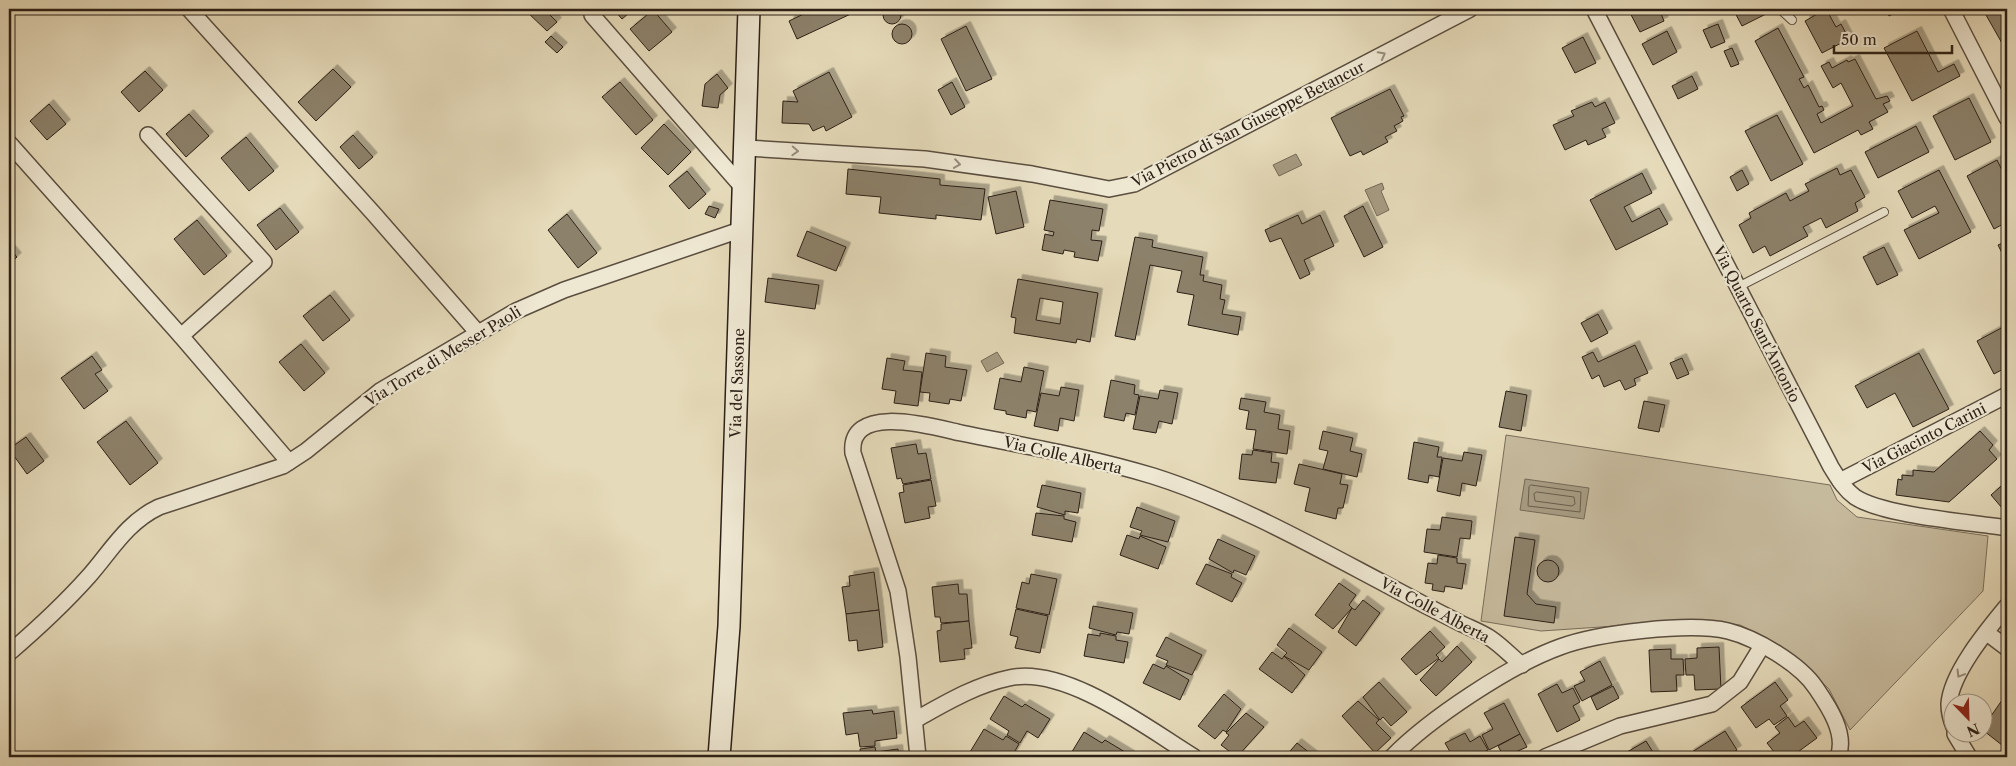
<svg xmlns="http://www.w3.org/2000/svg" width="2016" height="766" font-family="'Libre Caslon Text',serif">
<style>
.green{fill:#c6ba9d;stroke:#796d5a}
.water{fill:#a69b82;stroke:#756a57}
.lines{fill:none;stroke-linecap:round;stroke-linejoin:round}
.shore{stroke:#695e4c;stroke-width:1}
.building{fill:#8c816b;stroke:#2c2016;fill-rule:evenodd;filter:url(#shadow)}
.lane-casing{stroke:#5a4e3f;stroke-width:10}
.street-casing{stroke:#5a4e3f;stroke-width:18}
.secondary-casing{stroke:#2c2016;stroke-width:24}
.lane{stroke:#eee7d2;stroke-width:8}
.street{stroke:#eee7d2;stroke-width:15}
.secondary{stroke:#eee7d2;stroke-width:21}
.oneway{stroke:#978d7d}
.labels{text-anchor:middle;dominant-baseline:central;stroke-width:4.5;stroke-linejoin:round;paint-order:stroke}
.street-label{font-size:15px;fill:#2c2016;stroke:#eee7d2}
</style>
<defs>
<filter id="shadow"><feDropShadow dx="4.5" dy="-4.5" stdDeviation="0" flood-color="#0004"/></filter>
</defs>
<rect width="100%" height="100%" fill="#e5dab9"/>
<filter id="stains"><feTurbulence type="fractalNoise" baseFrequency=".004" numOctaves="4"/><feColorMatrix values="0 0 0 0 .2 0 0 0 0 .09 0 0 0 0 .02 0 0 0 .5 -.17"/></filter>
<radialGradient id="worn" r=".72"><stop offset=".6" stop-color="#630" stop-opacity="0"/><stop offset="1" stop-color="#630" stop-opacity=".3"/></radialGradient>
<path class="green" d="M1506,435l324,50 7,15 20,17 131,19 -5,55 -133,139 -21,-41 -28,-26 -20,-17 -41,-21 -34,-5 -165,11 -60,-10z"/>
<g class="water">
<path d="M1296,154l6,11 -23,11 -6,-11z"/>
<path d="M1382,183l2,6 -3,2 8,19 -12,6 -12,-26z"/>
<path d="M997,352l7,11 -17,9 -6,-11z"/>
<path d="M1525,479l64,9 -5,31 -64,-9z"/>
</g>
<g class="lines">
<g class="shore">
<path d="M1531,485l50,7 -1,20 -52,-6 1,-19z"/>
<path d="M1537,492l37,5 1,7 -3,2 -37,-5 -1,-7z"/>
</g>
</g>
<g class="building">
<circle cx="892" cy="15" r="9"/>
<path d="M103,9h14l-8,6z"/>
<path d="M528,9h16l13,13 -10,9 -21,-20z"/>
<path d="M613,9h21l-12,10z"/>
<path d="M814,9h39l2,3 -58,27 -8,-18z"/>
<path d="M1628,9h31l5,12 -24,11z"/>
<path d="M1733,9h38l1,2 -30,15z"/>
<path d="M1826,9l10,18 5,-3 8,15 -27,14 -17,-32z"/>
<path d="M1885,9h17l-13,7z"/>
<path d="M1997,9h10v43l-21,-37z"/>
<path d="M653,10l19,22 -23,19 -19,-22z"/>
<path d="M1718,24l7,18 -14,6 -8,-18z"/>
<circle cx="902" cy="34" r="10"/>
<path d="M966,26l26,53 -26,12 -25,-52z"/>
<path d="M1778,28l26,49 -5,2 5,9 4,-3 11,22 3,-1 2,4 -7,4 4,9 32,-17 -12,-23 -8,5 -12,-22 8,-4 3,6 15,-8 1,2 7,-3 21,40 11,-3 3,5 -7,3 5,8 -19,10 4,7 -12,6 -3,-5 -44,23 -59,-112z"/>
<path d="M1667,31l10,21 -24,13 -11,-21z"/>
<path d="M1917,31l21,41 16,-8 6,12 -48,25 -28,-53z"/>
<path d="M551,36l12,11 -6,6 -12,-11z"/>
<path d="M1583,37l13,26 -21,10 -13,-25z"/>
<path d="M1732,48l7,16 -8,3 -7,-16z"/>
<path d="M333,69l18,18 -35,34 -18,-19z"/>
<path d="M145,71l18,19 -24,22 -18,-20z"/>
<path d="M829,72l23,45 -26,14 -2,-5 -11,5 -4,-7 -27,-1 1,-22 15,1 -5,-11z"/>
<path d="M717,74l11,14 -8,7 -2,13 -16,-2 3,-22z"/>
<path d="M1692,76l6,13 -20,10 -6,-13z"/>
<path d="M620,82l33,38 -17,15 -34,-38z"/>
<path d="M952,82l13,25 -14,8 -13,-25z"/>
<path d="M1390,89l14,27 -3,1 2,4 -9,5 3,5 -12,6 3,5 -25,13 -2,-4 -11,5 -19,-38z"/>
<path d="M1969,98l22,44 -36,18 -22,-44z"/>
<path d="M1592,102l3,5 10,-5 10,21 -13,6 4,8 -18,8 -2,-5 -21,10 -12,-25 21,-9 -3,-5z"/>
<path d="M49,104l17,20 -19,16 -17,-19z"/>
<path d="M189,114l20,22 -23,21 -20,-23z"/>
<path d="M1777,115l26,49 -32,17 -26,-50z"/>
<path d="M664,124l27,28 -23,23 -27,-27z"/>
<path d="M1916,126l13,26 -51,26 -13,-26z"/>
<path d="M353,135l20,22 -14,12 -19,-22z"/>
<path d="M246,137l28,34 -25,20 -28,-33z"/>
<path d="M1997,160l10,20v42l-13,7 -27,-53z"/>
<path d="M1837,168l3,7 11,-5 14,27 -10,6 3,8 -32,17 -5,-10 -18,9 5,9 -38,20 -5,-10 -12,7 -14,-28 12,-7 -2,-5 37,-20 4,8 19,-10 -4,-7z"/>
<path d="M848,169l92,10v6l45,4 -4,31 -45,-5v4l-57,-6 2,-16 -35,-3z"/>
<path d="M1742,170l7,14 -12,7 -7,-14z"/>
<path d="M1939,170l32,62 -52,27 -15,-29 35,-17 -4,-7 -23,12 -14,-27z"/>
<path d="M687,171l19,23 -17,15 -20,-23z"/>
<path d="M1642,173l10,20 -28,14 8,15 27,-14 9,16 -52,26 -26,-50z"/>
<path d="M1016,191l8,36 -28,7 -8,-37z"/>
<path d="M1050,200l53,9 -4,22 -7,-1 -1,10 11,1 -4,20 -24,-4 1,-5 -11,-2 -1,4 -21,-4 3,-16 8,2 1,-4 -10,-2z"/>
<path d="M709,206l10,3 -4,9 -10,-4z"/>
<path d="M1363,206l20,41 -19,10 -20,-41z"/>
<path d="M280,208l19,24 -23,18 -19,-25z"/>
<path d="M567,214l30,39 -19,15 -30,-38z"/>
<path d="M1298,215l4,9 18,-9 14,31 -30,14 6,14 -10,5 -19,-41 -11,4 -5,-12z"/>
<path d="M197,220l30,36 -23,19 -30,-36z"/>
<path d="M807,231l39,16 -10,24 -39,-15z"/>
<path d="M1135,237l18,3 -1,7 51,10 -3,18h4l-1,6 19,4 -2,14 5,1 -3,14 19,3 -3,18 -50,-10 6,-30 -17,-3 5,-21 -32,-6 -15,75 -20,-4z"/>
<path d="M2007,241v22l-9,-18z"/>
<path d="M1884,247l14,28 -21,10 -14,-28z"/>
<path d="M9,248l8,9 -8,7z"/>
<path d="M768,278l51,7 -4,24 -50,-7z"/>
<path d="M1018,279l80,14 -8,49 -13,-3 -1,4 -62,-10 2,-15 -5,-1zM1040,298l23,4 -3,22 -24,-4z"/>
<path d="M330,295l20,25 -27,21 -20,-25z"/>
<path d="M1598,314l10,19 -17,9 -10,-19z"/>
<path d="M2007,325v42l-13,7 -17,-33z"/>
<path d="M301,344l24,29 -21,18 -25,-29z"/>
<path d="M1635,345l13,28 -14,6 2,6 -11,5 -5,-10 -16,7 -5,-12 -7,4 -10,-22 11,-5 5,10z"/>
<path d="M926,353l20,3 -1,11 22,3 -6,31 -11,-2 -1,5 -20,-3 1,-8 -10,-1z"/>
<path d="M1919,353l30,56 -36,18 -18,-34 -28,15 -12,-22z"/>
<path d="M92,356l10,14 -7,4 13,17 -24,18 -23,-31z"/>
<path d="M887,358l18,3 -2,9 19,2 -4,34 -24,-3 2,-12 -14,-2z"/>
<path d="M1682,358l7,16 -12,5 -7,-16z"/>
<path d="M1024,367l20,4 -8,41 -9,-2 -1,8 -20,-4v-3l-12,-2 6,-31 21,4z"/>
<path d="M1111,380l24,5 -1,9 5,1 -4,20 -9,-2 -2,8 -20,-4z"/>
<path d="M1061,387l18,3 -5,31 -14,-3 -2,13 -24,-5 7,-33 18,3z"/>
<path d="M1160,390l18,3 -6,31 -13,-3 -3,12 -23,-4 7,-33 18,3z"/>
<path d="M1506,391l21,4 -6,36 -22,-4z"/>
<path d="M1241,398l25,4 -2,10 16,3 -2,14 12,2 -3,23 -34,-5 3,-19 -10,-1 3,-18 -10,-2z"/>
<path d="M1644,401l21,4 -6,27 -21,-4z"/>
<path d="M126,421l32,42 -28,22 -33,-43z"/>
<path d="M1323,431l30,7 -3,13 12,3 -5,23 -34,-8 5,-18 -9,-2z"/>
<path d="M1980,431l13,14 -4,5 8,9 -48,43 -53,-7 2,-16 4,1v-5l11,1v-6l21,2z"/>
<path d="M26,437l18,24 -17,13 -18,-25z"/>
<path d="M1414,442l25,5 -2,10h5l-3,20 -10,-2 -1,8 -20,-4z"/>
<path d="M916,444l2,10 8,-1 5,26 -28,5 -2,-6 -4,1 -6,-31z"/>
<path d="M1253,450l19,3 -1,9 8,1 -3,20 -37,-4 3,-25 10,1z"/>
<path d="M1464,452l18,3 -6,31 -14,-3 -2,13 -23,-5 6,-33 19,3z"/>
<path d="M1299,464l43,10 -2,10 8,1 -5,23h-5l-2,11 -31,-8 5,-23 -16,-4z"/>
<path d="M931,480l5,26 -8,1 2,11 -25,5 -6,-30 5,-1 -1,-7z"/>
<path d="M2007,481v28l-5,-1 -11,-13z"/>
<path d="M1042,485l39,8 -3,20 -13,-2v4l-28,-8z"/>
<path d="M1137,507l38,14 -7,21 -28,-7 2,-4 -12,-4z"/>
<path d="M1036,513l28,3v3l12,3 -4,20 -40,-7z"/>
<path d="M1442,517l30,4 -2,18 -10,-1 -3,19 -33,-5 3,-23 13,1z"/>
<path d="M1127,535l12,4 1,-3 26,11 -8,22 -38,-14z"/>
<path d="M1515,537l20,3 -8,54 9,10 20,3 -2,16 -50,-7z"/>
<path d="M1218,539l37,17 -9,19 -12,-5 -1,3 -24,-14z"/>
<path d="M1438,555l19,3v5l9,1 -4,25 -17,-3 -1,6 -12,-2 1,-6 -8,-1 3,-20 9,1z"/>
<circle cx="1548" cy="571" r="11"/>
<path d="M1206,564l26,10 -1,3 11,6 -10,19 -36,-18z"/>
<path d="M874,572l5,38 -33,4 -4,-27 8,-1 -1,-10z"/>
<path d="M1031,574l26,5 -8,36 -33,-7 6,-26 7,2z"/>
<path d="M1339,583l17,12 -7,10 3,3 -19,21 -18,-14z"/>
<path d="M958,584l1,10h8l2,27 -28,2 -1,-6h-5l-3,-30z"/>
<path d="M1363,600l17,13 -24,33 -18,-14 14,-24 3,2z"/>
<path d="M1093,606l40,7 -4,21 -12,-2 -1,3 -27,-7z"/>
<path d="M1016,609l32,7 -8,37 -25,-5 3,-11 -8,-2z"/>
<path d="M879,610l4,37 -25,4 -1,-11 -8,1 -3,-27z"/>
<path d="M969,621l3,27 -8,1 1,10 -25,3 -3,-31 4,-1v-6z"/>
<path d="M1289,628l33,24 -13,18 -25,-14 3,-3 -10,-8z"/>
<path d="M1430,631l15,16 -9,8 3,3 -23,17 -15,-16z"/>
<path d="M1100,633l16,3v4l12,2 -4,21 -40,-7 4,-22 12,2z"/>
<path d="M1166,637l36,18 -10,20 -26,-10 2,-4 -12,-5z"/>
<path d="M1457,646l15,16 -36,34 -16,-16 19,-21 3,3z"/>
<path d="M1719,647l2,42 -26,1 -1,-15h-8l-1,-16 12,-1v-10z"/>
<path d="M1671,649v10h12l1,16h-8l1,16 -26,1 -2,-42z"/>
<path d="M1272,652l10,7 2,-3 21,19 -13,18 -33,-24z"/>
<path d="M1600,661l12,24 -30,16 -8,-15 11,-5 -5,-9z"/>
<path d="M1153,664l11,5 2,-3 23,14 -9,20 -37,-17z"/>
<path d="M1379,682l28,30 -16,14 -8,-9 -3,3 -17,-23z"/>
<path d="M1775,682l13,18 -8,6 7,10 -13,9 -5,-6 -13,9 -15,-21z"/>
<path d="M1557,684l5,9 11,-5 7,14 -7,4 7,14 -23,12 -19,-38z"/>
<path d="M1613,686l6,12 -22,12 -6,-13z"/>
<path d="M2007,693v56l-23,-18v-5z"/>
<path d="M1224,694l17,15 -15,23 -3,-2 -8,9 -17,-13z"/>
<path d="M1004,696l18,11 3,-3 25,15 -12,19 -11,-7 -7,12 -13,-8 2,-4 -19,-12z"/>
<path d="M1358,701l21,19 -3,3 15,15 -16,15 -33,-37z"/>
<path d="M1504,703l16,31 -31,16 -7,-15 11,-6 -9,-16z"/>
<path d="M872,710l1,4 21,-3 3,27 -22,3v5l-15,1 -2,-14 -12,2 -3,-22z"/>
<path d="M1246,713l18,14 -27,30 -16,-12 8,-10 -3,-2z"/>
<path d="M1788,717l7,10 9,-6 13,17 -26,19h-13l-11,-14 13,-10 -5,-6z"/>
<path d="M984,729l19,11 3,-4 13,8 -7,12 2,1h-35l-9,-5z"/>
<path d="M1725,731l12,19 -9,6 1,1h-38l-2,-3z"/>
<path d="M1084,732l18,11 3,-3 25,15 -2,2h-54l-4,-2z"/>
<path d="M1465,733l5,9 10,-6 8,14 -8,4 2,3h-29l-8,-14z"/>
<path d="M1520,734l7,13 -23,10 -6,-11z"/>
<path d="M1646,741l10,16h-26l-3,-5z"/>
<path d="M1297,743l18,14h-30z"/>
<path d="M875,747l1,5 22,-3 1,8h-38l-1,-8z"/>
</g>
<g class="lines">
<g class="lane-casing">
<g id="lane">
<path d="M1780,9l12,11"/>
<path d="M1738,287l146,-75"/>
</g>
</g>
<g class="street-casing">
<g id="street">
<path d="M189,9l185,205 104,119"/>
<path d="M1594,9l237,458c7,11 13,22 24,30 29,19 115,25 152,31"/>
<path d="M1951,9l56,109"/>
<path d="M592,15l152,174"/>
<path d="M148,135l116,127 -83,74"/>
<path d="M9,143l172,193 108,126"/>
<path d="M746,148l179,11 107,15 77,15 25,-5 336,-175"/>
<path d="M1840,481l167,-86"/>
<path d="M1987,633l20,15"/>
<path d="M9,653c28,-24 55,-49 80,-77 22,-25 38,-54 70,-69l124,-41 23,-15 74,-60 136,-80 48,-21 179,-61"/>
<path d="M915,720c29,-16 60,-35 94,-42 56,-13 138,50 185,79"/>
<path d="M1954,727c-3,-7 -5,-15 -5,-23 2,-31 39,-75 58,-98"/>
<path d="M1955,734l14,23"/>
<path d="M918,757l-10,-100 -10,-66 -45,-138c-5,-51 81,-26 108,-20 64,13 130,24 192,43 82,26 160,70 236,110 24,13 47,25 71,37 10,5 21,9 30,15 12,8 22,19 32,27"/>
<path d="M1392,757c37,-38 118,-92 168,-110 37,-14 130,-25 168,-16 28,7 72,33 88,57 13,19 31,46 22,69"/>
<path d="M1545,757l75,-31 92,-22 28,-22 22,-36"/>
</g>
</g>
<g class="secondary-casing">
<path id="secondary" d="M719,757l10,-131 20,-617"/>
</g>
<use href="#lane" class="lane"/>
<use href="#street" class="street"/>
<use href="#secondary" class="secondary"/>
</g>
<defs><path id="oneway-chevron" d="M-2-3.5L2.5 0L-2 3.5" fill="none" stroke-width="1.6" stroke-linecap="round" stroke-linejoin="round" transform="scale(1.25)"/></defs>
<g class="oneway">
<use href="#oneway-chevron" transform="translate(1382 55) rotate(-28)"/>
<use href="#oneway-chevron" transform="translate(795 151) rotate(3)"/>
<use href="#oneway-chevron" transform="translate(957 164) rotate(8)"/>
<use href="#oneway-chevron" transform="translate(1960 674) rotate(121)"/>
</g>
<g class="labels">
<g class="street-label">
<text transform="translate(1248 124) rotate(-27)">Via Pietro di San Giuseppe Betancur</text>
<text transform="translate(1757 324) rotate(63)">Via Quarto Sant'Antonio</text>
<text transform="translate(443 356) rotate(-31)">Via Torre di Messer Paoli</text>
<text transform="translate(737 383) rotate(-88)">Via del Sassone</text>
<text transform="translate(1924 438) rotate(-27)">Via Giacinto Carini</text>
<text transform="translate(1063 455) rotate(13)">Via Colle Alberta</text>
<text transform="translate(1435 610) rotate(28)">Via Colle Alberta</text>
</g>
</g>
<rect width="2016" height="766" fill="none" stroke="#e5dab9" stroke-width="30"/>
<rect x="10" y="10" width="1996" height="746" fill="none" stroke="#2c2016" stroke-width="2.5"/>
<rect x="15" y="15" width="1986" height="736" fill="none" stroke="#2c2016"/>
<g transform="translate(1968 718) rotate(157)"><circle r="24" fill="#eee7d2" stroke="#a09787"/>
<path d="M0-4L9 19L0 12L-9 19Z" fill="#8f2418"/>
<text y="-8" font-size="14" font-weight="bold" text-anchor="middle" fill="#2c2016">N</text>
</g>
<path d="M1834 45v8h118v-8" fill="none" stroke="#2c2016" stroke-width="2.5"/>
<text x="1841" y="45" font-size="15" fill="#2c2016" stroke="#eee7d2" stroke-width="4" paint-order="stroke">50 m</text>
<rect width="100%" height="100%" filter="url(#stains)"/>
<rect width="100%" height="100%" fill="url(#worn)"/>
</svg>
